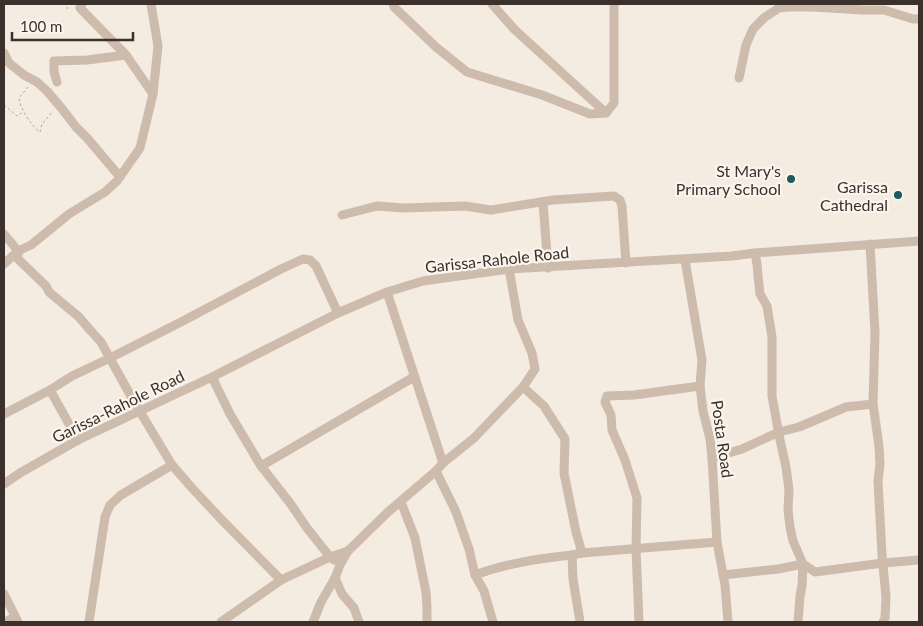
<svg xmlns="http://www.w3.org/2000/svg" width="923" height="626" font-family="Lato,sans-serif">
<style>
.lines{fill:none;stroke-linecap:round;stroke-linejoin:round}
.path{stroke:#b9a596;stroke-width:1;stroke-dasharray:2.5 2.5;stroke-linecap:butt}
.street{stroke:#cdbbac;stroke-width:9}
.poi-dot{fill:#1f5a5e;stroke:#fbf5ee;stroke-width:2}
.labels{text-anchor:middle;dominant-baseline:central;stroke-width:4.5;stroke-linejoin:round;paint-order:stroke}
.poi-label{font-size:16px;fill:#3b302b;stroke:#fbf5ee;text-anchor:end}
.street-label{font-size:16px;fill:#3b302b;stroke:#fbf5ee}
</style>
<rect width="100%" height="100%" fill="#f4ebe1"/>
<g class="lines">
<g class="path">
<path d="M66,8h5"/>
<path d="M28,87l-9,11c0,9 13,29 21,34l2,-8 11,-13"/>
<path d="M4,105l13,11 6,-4"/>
</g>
<g class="street">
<path d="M82,4l-2,4 46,47 27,39"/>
<path d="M393,4l1,3 42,40 31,25 75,23 48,19 16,-1 8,-10v-99"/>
<path d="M492,4l22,25 92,84"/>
<path d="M4,53l5,10 15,12 13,7 10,9 16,19 13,17 12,12 32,38"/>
<path d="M739,78l7,-33 7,-16 12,-12 14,-9 10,-1h24l49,3h22l29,9h6"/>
<path d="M57,82l-3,-10v-11l33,-1 39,-5"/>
<path d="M543,202l5,66"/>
<path d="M342,215l35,-9 27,2 61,-2 26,4 62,-10 61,-4 6,4 2,6 4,57"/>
<path d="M4,234l14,17v8l28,27 3,6 30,25 11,13 11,12 32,58 39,65 20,23 28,30 61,62"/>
<path d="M870,244l5,89 -2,71 6,42 1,18 -2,17 4,74 4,42 -1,21 -2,4"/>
<path d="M755,253l2,11 1,12 2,18 7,12 5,31v59l8,44 6,27 3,23 -1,20 2,17 3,14 10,23 -1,22 -2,10 -2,26"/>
<path d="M685,260l17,100 -2,26 3,25 7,28 2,19 5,84 8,43 3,37"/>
<path d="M4,264l14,-13 13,-6 38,-31 36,-22 12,-11 23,-33 13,-54 5,-48 -7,-42"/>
<path d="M387,292l56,171"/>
<path d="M212,377l18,37 31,52"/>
<path d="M523,387l21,19 21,33 -1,34 12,59 6,21 -10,2 1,24 7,43"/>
<path d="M50,390l28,50"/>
<path d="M4,414l46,-24 22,-14 38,-18 71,-36 100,-53 22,-10 7,1 6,6 22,47"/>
<path d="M712,458l30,-9 37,-17 20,-5 47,-20 27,-3"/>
<path d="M436,471l20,41 13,37 6,26 9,16 9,31"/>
<path d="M4,484l16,-11 58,-33 134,-63 126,-64 49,-21 36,-11 86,-12 223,-13 23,-3 164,-12"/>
<path d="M401,502l14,36 11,54 1,16v14"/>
<path d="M348,551l-18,6 -23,-29 -17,-25 -29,-37 153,-89"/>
<path d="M582,553l135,-11"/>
<path d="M475,575c30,-11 66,-17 97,-20"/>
<path d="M723,575l55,-6 25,-5 12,8 68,-9 36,-3"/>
<path d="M335,578l7,16 12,14 5,14"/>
<path d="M4,594l14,28"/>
<path d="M5,622l10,-5"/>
<path d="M89,622l16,-105 5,-12 11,-10 51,-30"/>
<path d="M221,622l60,-42 49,-23 4,3"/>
<path d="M313,622l8,-20 14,-24 5,-13 8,-14 40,-39 48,-41 7,-8 31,-25 49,-51 12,-18 -3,-16 -14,-33 -9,-51"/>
<path d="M639,622l-3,-73 1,-51 -12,-38 -13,-30 -1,-15 -6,-13 2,-6 27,-1 66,-9"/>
</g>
</g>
<g class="poi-dot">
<circle cx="791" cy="179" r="5"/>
<circle cx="898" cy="195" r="5"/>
</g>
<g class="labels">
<g class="poi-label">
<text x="781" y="170">St Mary's<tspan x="781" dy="18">Primary School</tspan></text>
<text x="888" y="186">Garissa<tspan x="888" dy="18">Cathedral</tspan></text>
</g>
<g class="street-label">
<text transform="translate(497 259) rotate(-6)">Garissa-Rahole Road</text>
<text transform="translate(118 406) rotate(-26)">Garissa-Rahole Road</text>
<text transform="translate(723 439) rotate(82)">Posta Road</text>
</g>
</g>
<rect width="923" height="626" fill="none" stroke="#3b302b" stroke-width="10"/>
<path d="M12 32v8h121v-8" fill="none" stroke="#3b302b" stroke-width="2.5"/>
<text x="20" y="32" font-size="15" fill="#3b302b" stroke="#fbf5ee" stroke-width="4" paint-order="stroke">100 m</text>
</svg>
